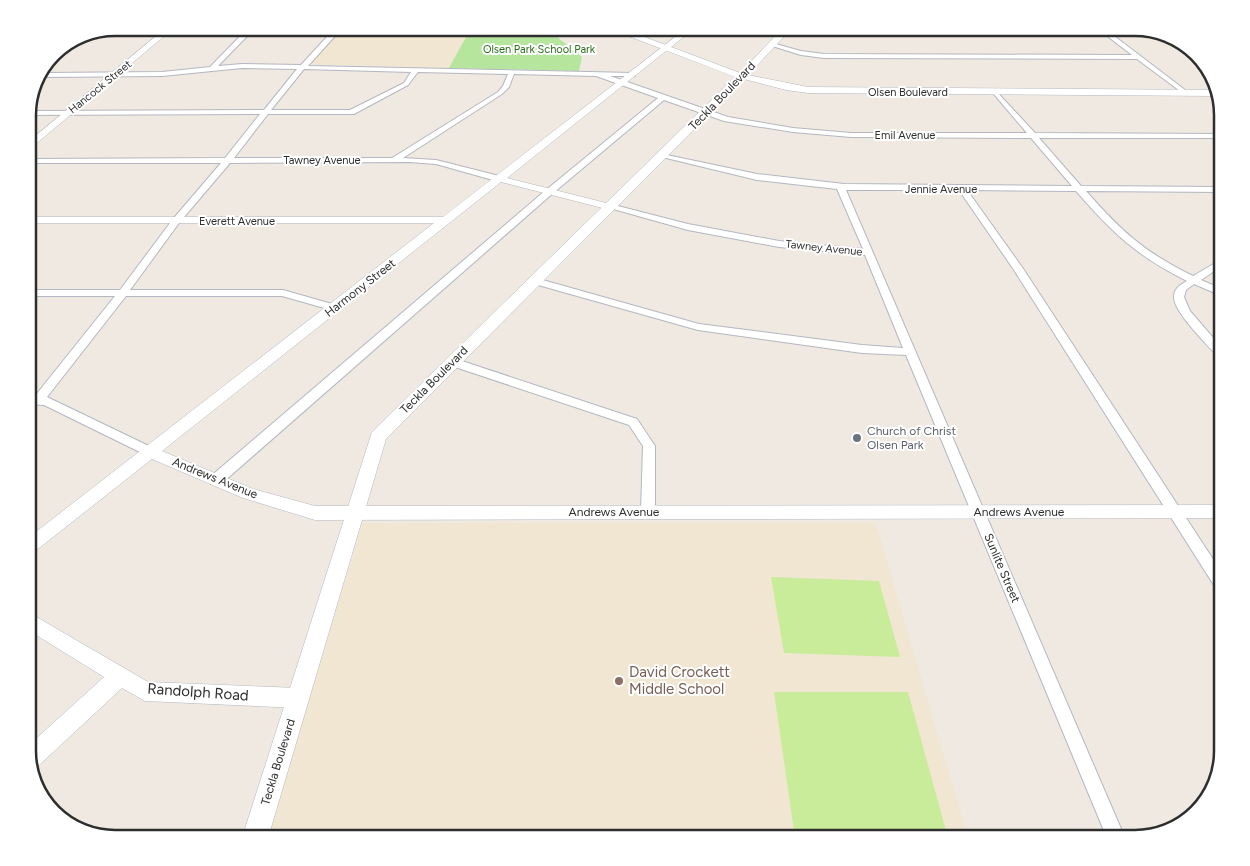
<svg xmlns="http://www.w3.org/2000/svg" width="1250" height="866" font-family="Figtree,sans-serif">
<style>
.education{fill:#f0e6d1}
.green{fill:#b6e59e}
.pitch{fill:#c9ec9a}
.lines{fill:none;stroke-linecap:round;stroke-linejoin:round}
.minor-casing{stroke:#b4b7c1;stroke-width:2}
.tertiary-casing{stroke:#b4b7c1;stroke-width:1}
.secondary-casing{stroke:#b4b7c1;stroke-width:1}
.minor{fill:#fff;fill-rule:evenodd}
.tertiary{fill:#fff;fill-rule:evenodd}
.secondary{fill:#fff;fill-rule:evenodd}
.worship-dot{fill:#6b7280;stroke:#fff;stroke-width:2}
.education-dot{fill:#8d6e63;stroke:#fff;stroke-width:2}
.labels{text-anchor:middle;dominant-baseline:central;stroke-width:4;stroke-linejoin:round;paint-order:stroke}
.far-park-label{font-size:11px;fill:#2c6e1b;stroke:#fff}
.far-street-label{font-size:11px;fill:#2e2e2e;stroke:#fff}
.street-label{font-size:12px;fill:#2e2e2e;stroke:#fff}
.worship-label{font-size:12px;fill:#5b616d;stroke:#fff;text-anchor:start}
.near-education-label{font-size:15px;fill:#785e54;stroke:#fff;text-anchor:start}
.near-street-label{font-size:15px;fill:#2e2e2e;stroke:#fff}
.rim{fill:none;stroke:#2e2e2e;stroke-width:2.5}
</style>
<rect width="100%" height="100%" fill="#efe9e1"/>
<g class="education">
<path d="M344,28h127l-22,40 -140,-4z"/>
<path d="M363,523h513l92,315h-701z"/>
</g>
<path class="green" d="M471,28h75l36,29 -3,14 -130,-3z"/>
<g class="pitch">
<path d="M771,577l108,4 21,76 -116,-4z"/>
<path d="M774,692h134l40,146h-153z"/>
</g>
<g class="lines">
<g class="minor-casing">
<g id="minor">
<path d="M249,27h7l-38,39 24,-2 59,1 35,-38h7l-35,39 325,7 2,1v2h-25l118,41 65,11 58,5h176l-34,-40 -1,-1 3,-2 40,43 187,1v4h-183l42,48 141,1v5l-136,-1c35,40 58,61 107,85l29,-17v7l-21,14 21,9v7l-28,-12 -8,6 -2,7 6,14 32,37v10l-4,-1c-10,-12 -47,-47 -44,-62 1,-7 7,-11 13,-14 -52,-26 -74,-48 -111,-90l-109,-1 57,80 198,303v18l-5,-1 -203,-320 -55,-80h-113l279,648h-18l-201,-483 -44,-2 -164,-23 -167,-47 -1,-2 1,-2h8l160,45 163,21 41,3 -38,-93 -86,-8 -91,-17 -82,-23 4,-3 78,20 91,17 84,8 -26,-60 -80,-9 -99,-24 4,-2 95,20 87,10 228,2 -41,-48 -180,-1 -58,-5 -69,-11 -60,-21 -112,94 -331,290h-10l-2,-4 2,-4 335,-286 112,-92 -62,-22 -82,-2 -5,13 -7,7 -99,64 33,2 67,17v4l-3,1 -64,-18 -27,-2 -179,1 -51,60 -49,67h153l56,16 1,2 -5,3 -53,-15h-156l-79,101 108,52 1,3 -1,3 -5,2 -106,-52 -16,-1v-8h7l80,-100h-87v-6h92l53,-71 48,-56h-193v-4l197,-1 35,-44 -232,1v-4l236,-1 33,-41 -55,-1 -80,8 -119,1 2,-4 117,-1 48,-5zM304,69l107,3 -7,11 -54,27h-79zM418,72l90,2 -5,12 -5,6 -106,66h-158l34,-44h86l54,-29z"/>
<path d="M1076,27l62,1 -33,1 84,64 -5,1 -47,-35 -313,-1 -23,-3 -32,-10 3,-2 29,8 23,3 308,1 -34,-26z"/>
<path d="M453,358l184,61 18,27v66l-2,4 -5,1 -5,-1 -2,-4 2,-66 -14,-21 -180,-60 -2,-3z"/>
</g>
</g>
<g class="tertiary-casing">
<g id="tertiary">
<path d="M167,27h8l-144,121 -3,1v-7z"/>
<path d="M688,27h8l-189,151 107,27 1,2 -1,2 -4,1 -109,-28 -339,269 91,38 62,17 907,-1v13l-907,2 -72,-22 -91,-39 -118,93 -6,2v-16l406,-315h-406v-6h415z"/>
<path d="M28,612l120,70 150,6 7,3 3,7 -3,7 -7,3 -153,-7 -23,-13 -85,79 -6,2 -3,-13v-10l76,-69 -76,-47z"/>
</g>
</g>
<g class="secondary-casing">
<path id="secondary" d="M605,27h13l122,46 44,-46h9l-45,48 60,12 409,3 1,6 -410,-3 -22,-3 -42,-11 -358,360 -118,399h-26l130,-406 363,-355z"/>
</g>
<use href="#minor" class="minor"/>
<use href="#tertiary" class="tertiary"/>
<use href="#secondary" class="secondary"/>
</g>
<circle class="worship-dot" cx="857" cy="438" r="5"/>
<circle class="education-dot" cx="619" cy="681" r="5"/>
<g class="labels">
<g class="far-park-label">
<text x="539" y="49">Olsen Park School Park</text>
</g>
<g class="far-street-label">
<text transform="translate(100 87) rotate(-39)">Hancock Street</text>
<text x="908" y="92">Olsen Boulevard</text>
<text x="905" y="135">Emil Avenue</text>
<text x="322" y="160">Tawney Avenue</text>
<text x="941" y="189">Jennie Avenue</text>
<text x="237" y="221">Everett Avenue</text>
<text transform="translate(824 248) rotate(6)">Tawney Avenue</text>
</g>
<g class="street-label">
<text transform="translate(722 96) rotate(-46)">Teckla Boulevard</text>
<text transform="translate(360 288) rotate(-38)">Harmony Street</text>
<text transform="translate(434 380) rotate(-45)">Teckla Boulevard</text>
<text transform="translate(215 478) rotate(22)">Andrews Avenue</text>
<text x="614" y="512">Andrews Avenue</text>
<text x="1019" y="512">Andrews Avenue</text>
<text transform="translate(1002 568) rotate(67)">Sunlite Street</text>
<text transform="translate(278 762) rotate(-73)">Teckla Boulevard</text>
</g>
<g class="worship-label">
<text x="867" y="431">Church of Christ<tspan x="867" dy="14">Olsen Park</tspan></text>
</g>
<g class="near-education-label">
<text x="629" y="672">David Crockett<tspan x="629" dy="17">Middle School</tspan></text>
</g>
<g class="near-street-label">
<text transform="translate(198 692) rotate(4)">Randolph Road</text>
</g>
</g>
<path d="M0 0H1250V866H0ZM115 36H1135A79 79 0 0 1 1214 115V751A79 79 0 0 1 1135 830H115A79 79 0 0 1 36 751V115A79 79 0 0 1 115 36Z" fill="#fff" fill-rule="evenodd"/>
<path class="rim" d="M115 36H1135A79 79 0 0 1 1214 115V751A79 79 0 0 1 1135 830H115A79 79 0 0 1 36 751V115A79 79 0 0 1 115 36Z"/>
</svg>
